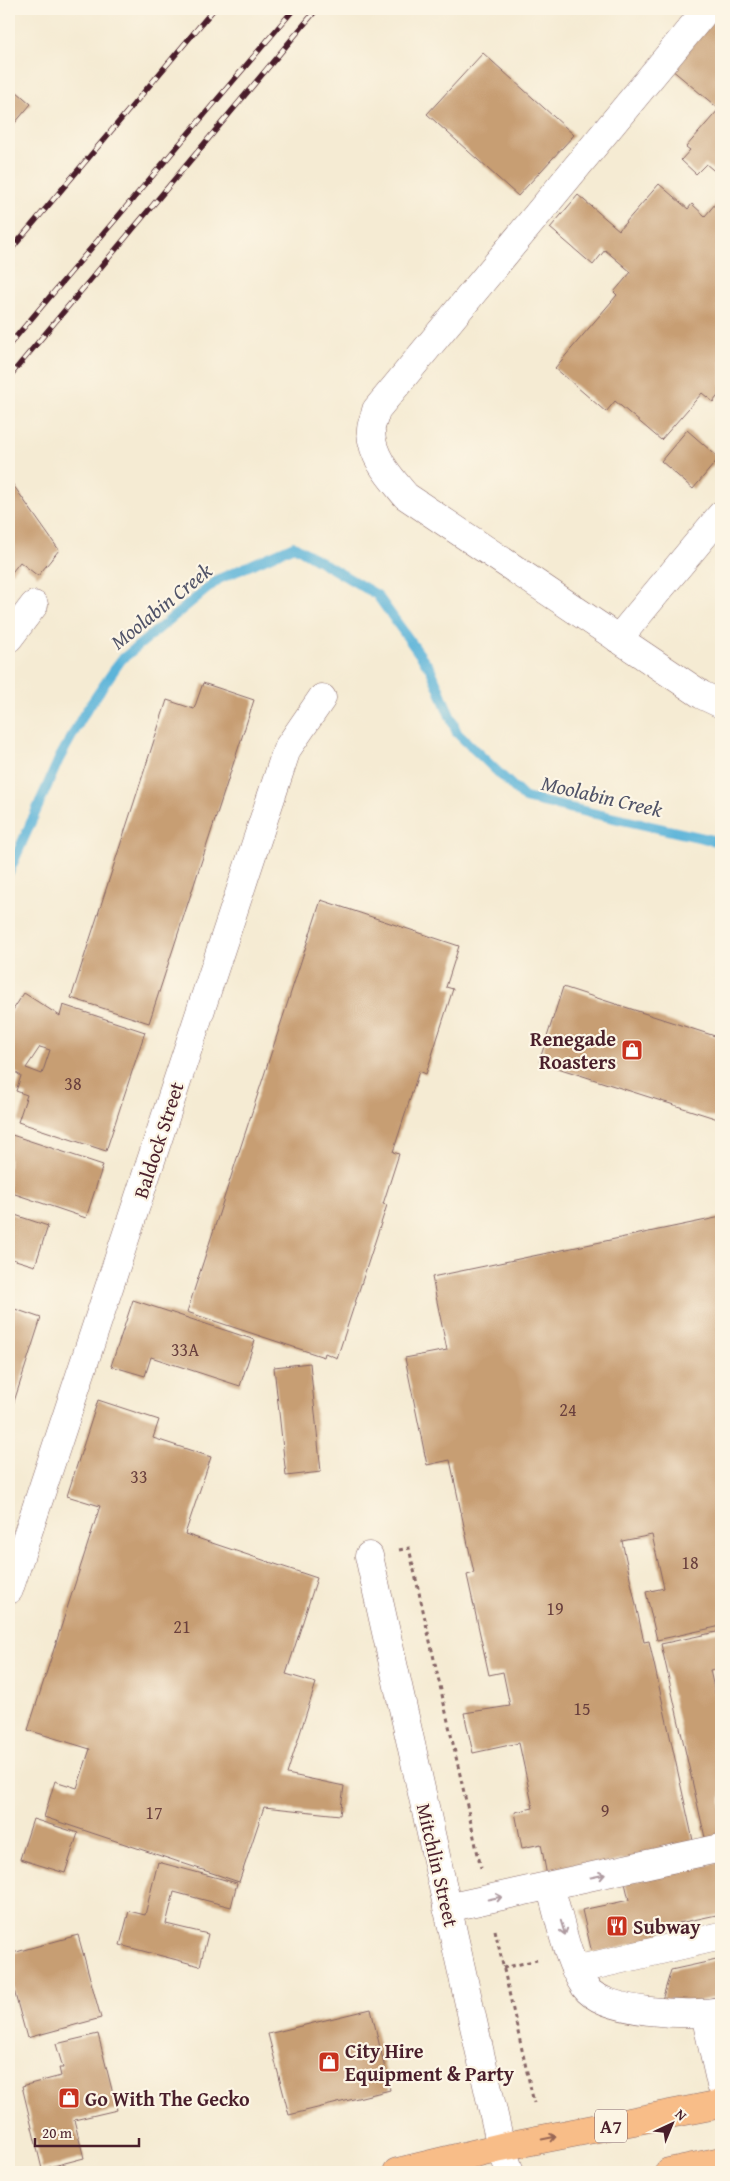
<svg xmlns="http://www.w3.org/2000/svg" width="730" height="2181" font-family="'Gentium Book Plus',serif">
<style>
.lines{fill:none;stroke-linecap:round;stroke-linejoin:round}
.stream{stroke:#5cb4d9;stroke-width:10}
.building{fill:#c79e73;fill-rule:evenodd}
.minor-casing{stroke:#866666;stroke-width:29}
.highway-casing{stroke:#866666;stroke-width:29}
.path{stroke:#866666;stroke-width:3;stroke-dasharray:4 4;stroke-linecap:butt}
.minor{stroke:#fff;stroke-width:28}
.highway{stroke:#f8bd88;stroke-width:28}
.rail-casing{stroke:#4a1f2b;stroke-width:5.5}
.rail{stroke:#fcf5e5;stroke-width:4;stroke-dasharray:11;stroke-linecap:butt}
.oneway{stroke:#ae9aa0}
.oneway2{stroke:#986655}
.labels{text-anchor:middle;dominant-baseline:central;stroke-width:4.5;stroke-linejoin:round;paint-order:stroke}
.number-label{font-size:18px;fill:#693f3d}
.shield{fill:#fcf5e5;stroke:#7f5f63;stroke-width:1}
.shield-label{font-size:19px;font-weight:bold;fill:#4a1f2b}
.poi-label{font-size:20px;font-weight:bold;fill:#4a1f2b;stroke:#fcf5e5;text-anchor:start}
.street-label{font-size:20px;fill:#4a1f2b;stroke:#fcf5e5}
.water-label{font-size:21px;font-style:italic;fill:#505368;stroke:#fcf5e5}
</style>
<rect width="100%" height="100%" fill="#fcf5e5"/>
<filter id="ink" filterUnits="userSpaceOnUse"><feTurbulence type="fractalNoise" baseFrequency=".02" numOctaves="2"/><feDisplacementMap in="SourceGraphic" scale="10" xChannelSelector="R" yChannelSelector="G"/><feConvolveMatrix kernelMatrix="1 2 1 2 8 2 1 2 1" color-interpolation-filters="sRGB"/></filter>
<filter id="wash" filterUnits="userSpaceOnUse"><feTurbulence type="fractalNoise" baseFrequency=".0096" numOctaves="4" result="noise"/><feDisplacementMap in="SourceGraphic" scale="20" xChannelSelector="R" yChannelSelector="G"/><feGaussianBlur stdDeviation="1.12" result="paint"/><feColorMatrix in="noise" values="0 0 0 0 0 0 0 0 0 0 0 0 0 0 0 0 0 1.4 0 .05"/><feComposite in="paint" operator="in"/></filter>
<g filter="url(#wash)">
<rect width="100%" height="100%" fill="#f5ebd3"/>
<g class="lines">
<path class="stream" d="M9,872l50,-113 25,-45 37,-54 98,-81 75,-33 83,49 54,75 26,63 68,65 196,44"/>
</g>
<g id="blocks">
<g class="building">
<path d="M721,10v161l-3,3 -12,-10 -10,10 -15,-14 9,-10 -4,-3 33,-38 -48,-40z"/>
<path d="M483,53l91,82 -56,61 -91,-82z"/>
<path d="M9,85l22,19 -22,26z"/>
<path d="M659,184l29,25 4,-5 13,12 16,-19v195l-8,10 -11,-9 -41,47 -46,-39 -9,11 -51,-44 62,-73 -3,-3 17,-20 -26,-22 -12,15 -43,-37 28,-33 41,35z"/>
<path d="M687,430l32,28 -26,31 -32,-28z"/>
<path d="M9,479l50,71 -21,26 -18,-14 -11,14z"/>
<path d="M203,683l51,17 -105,323 -78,-25 96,-298 27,9z"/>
<path d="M321,900l138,46 -13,41 7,2 -27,85 -7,-3 -26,81 6,2 -16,50 4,1 -50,153 -12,-5 -1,4 -137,-45z"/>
<path d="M563,987l158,51v82l-182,-58z"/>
<path d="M24,993l36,23 3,-11 82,27 -39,119 -88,-29 9,-27 -11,-4 5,-15 -12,-8v-52zM40,1047l10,3 -8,24 -16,-6z"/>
<path d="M9,1134l94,31 -17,53 -77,-26z"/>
<path d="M9,1213l39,13 -13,40 -26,-8z"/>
<path d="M721,1217v409l-64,14 -11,-48 18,-4 -12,-53 -30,6 22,101 5,-1 45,204 -147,31 -6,-32 -19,4 -7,-36 18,-4 -14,-65 -46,10 -9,-40 46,-7 -7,-34 -14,3 -22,-100 7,-2 -24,-113 -23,5 -22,-107 42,-8 -15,-73z"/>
<path d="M133,1300l122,40 -15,46 -89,-29 -6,19 -34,-10z"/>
<path d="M9,1307l32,11 -32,99z"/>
<path d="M310,1363l11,109 -35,4 -12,-109z"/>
<path d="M98,1400l61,20 -6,18 58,19 -26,77 132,44 -31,96 30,9 -29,91 57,12 -4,29 -76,-8 -25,75 -195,-65 11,-36 22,7 13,-39 -62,-19 72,-224 -33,-10z"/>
<path d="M721,1631v37l-11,2 11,50v119l-15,3 -45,-198z"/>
<path d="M33,1819l45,14 -13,40 -45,-14z"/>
<path d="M158,1862l79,21 -6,24 -57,-15 -8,32 42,10 -8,32 -80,-21 9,-34 16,4z"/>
<path d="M721,1862v52l-60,13 2,10 -71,16 -10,-43 47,-10 -4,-17z"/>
<path d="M78,1935l23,83 -74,20 -18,-66v-18z"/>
<path d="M721,1959v37l-62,14 12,-40z"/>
<path d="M371,2009l19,81 -101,25 -21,-81z"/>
<path d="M98,2034l19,76 -43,10 10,38 -42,11 -20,-83 39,-10 -2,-8h4l-7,-24z"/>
</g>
</g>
</g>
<g filter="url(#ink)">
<use href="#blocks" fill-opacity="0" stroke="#866666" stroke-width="1"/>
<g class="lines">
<g class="minor-casing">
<g id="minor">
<path d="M707,9l-331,401c-1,7 -6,16 -5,22 1,26 20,46 35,64l296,199 19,9"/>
<path d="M9,638l25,-33"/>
<path d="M618,639l103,-124"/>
<path d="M369,1556l132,591 9,25"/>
<path d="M9,1590l278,-841 35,-51"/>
<path d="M550,1886c10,33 16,73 35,101 19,27 107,29 136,24"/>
<path d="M447,1908l274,-60"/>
<path d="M575,1970l146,-34"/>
<path d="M705,2014l16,71"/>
</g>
</g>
<g class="highway-casing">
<g id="highway">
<path d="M397,2172l104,-25 220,-43"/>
<path d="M669,2172l52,-11"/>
</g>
</g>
<g class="path">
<path d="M399,1550l10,-2 72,320"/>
<path d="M495,1930l39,173"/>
<path d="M503,1968l34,-8"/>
</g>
<use href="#minor" class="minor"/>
<use href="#highway" class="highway"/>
<g class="rail-casing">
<g id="rail">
<path d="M9,252l205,-243"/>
<path d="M9,345l285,-336"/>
<path d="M9,377l308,-368"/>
</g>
</g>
<use href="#rail" class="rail"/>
</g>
<defs><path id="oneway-shaft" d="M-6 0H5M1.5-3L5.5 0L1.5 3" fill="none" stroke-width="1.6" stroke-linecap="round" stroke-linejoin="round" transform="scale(1.25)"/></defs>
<g class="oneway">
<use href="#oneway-shaft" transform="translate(598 1876) rotate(-12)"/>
<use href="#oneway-shaft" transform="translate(495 1898) rotate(-12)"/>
<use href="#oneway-shaft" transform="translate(563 1928) rotate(73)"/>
</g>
<use class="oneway2" href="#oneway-shaft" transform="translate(549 2138) rotate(-11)"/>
</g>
<defs>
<g id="shop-square" transform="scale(1.125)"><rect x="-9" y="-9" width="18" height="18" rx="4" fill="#c8321e" stroke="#fcf5e5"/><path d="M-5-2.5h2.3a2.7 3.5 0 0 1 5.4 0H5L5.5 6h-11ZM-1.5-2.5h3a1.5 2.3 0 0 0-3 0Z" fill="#fff"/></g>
<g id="restaurant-square" transform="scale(1.125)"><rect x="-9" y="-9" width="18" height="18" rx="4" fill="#c8321e" stroke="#fcf5e5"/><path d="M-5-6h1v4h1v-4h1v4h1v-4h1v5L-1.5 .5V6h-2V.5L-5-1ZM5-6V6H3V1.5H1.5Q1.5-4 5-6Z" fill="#fff"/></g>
</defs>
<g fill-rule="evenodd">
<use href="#shop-square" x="632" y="1050"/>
<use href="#restaurant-square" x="617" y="1926"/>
<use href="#shop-square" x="329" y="2062"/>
<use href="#shop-square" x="69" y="2098"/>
</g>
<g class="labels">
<g class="number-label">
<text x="73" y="1083">38</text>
<text x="185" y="1349">33A</text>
<text x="568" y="1409">24</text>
<text x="139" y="1476">33</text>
<text x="690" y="1562">18</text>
<text x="555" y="1608">19</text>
<text x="182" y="1626">21</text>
<text x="582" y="1708">15</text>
<text x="605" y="1810">9</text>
<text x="154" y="1812">17</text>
</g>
<rect class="shield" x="595" y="2109.5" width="32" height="33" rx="4"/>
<g class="shield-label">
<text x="611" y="2126">A7</text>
</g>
<g class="poi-label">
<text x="616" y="1038" text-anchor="end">Renegade<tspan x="616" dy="23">Roasters</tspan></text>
<text x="633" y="1926">Subway</text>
<text x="345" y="2050">City Hire<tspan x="345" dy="23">Equipment &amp; Party</tspan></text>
<text x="85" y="2098">Go With The Gecko</text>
</g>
<g class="street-label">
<text transform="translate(158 1140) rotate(-72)">Baldock Street</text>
<text transform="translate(438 1865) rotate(77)">Mitchlin Street</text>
</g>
<g class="water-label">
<text transform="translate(161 606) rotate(-39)">Moolabin Creek</text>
<text transform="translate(602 796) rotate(13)">Moolabin Creek</text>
</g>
</g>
<rect width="730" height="2181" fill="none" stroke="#fcf5e5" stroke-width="30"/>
<g transform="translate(672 2124) rotate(44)" stroke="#fcf5e5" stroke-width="4" paint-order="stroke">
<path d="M0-4L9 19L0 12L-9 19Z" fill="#4a1f2b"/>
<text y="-8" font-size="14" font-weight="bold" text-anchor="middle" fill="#4a1f2b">N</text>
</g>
<path d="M35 2138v8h104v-8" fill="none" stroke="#4a1f2b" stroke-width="2.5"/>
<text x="42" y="2138" font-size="15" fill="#4a1f2b" stroke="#fcf5e5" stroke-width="4" paint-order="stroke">20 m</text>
</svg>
